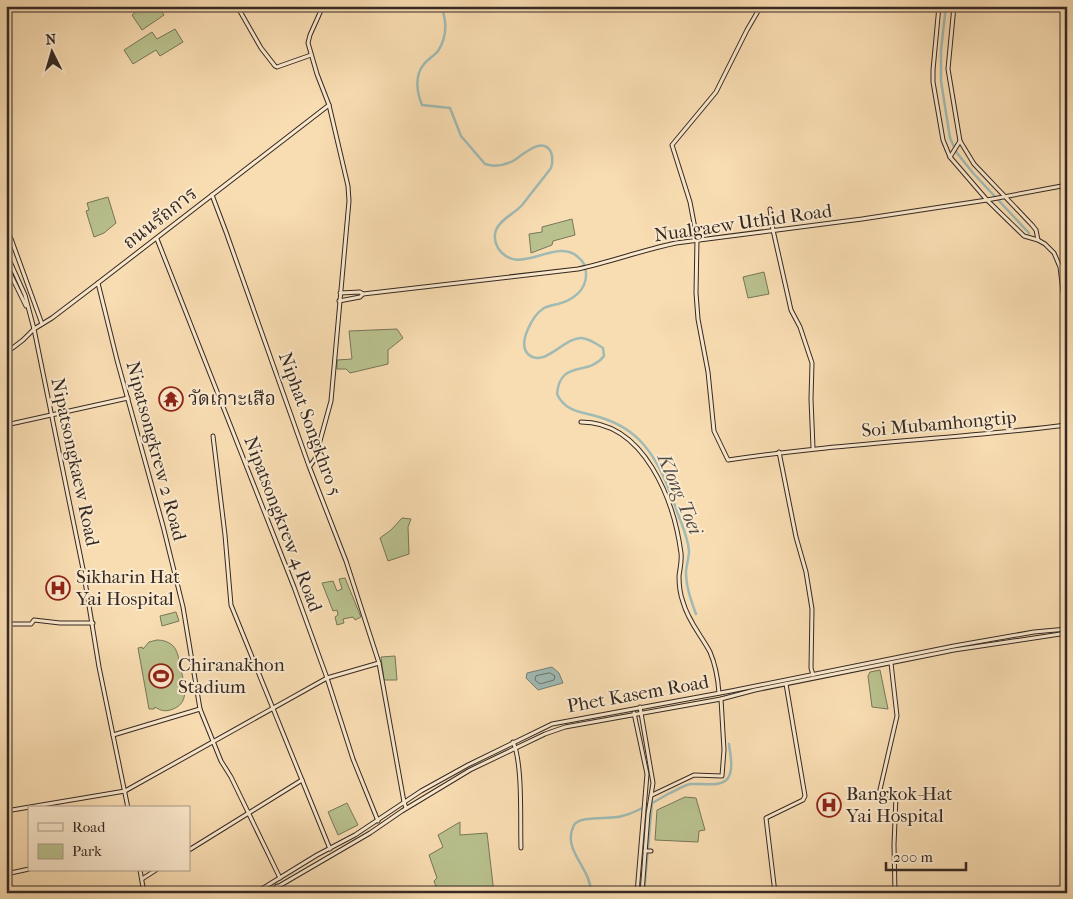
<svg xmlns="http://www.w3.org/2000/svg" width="1073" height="899" font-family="'IM FELL French Canon','Noto Serif Thai',serif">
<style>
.green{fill:#b9c28f;stroke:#77765a}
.water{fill:#a0bab4;stroke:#75807a}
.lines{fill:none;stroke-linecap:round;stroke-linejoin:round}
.shore{stroke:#6a726c;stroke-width:1}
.canal{stroke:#a0bab4;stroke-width:2.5}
.secondary-casing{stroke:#352924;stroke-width:5}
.secondary{stroke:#fbe9cd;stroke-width:3}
.labels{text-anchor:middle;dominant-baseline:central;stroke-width:4;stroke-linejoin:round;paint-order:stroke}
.street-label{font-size:19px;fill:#352924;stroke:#fbe9cd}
.poi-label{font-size:19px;fill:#352924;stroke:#fbe9cd;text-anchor:start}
.water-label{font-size:20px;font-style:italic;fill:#504d48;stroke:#fbe9cd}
</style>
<rect width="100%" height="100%" fill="#f9ddb2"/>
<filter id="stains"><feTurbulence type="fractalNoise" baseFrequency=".004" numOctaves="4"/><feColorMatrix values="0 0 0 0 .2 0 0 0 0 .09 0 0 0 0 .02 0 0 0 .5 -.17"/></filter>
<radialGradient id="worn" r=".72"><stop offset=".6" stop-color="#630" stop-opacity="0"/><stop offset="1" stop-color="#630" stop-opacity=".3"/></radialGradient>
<g class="green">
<path d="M145,6h13l6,9 -22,15 -10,-15z"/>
<path d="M175,29l8,13 -23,14 -4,-6 -23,14 -9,-14 28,-18 5,7z"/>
<path d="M108,197l8,26 -12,10 -10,4 -8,-26 3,-1 -2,-7z"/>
<path d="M572,219l3,16 -22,6 -1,4 -21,8 -2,-19 13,-2v-5z"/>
<path d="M764,272l5,22 -21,4 -5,-21z"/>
<path d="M397,329l6,9 -15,12v14l-38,9 -4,-4h-9v-9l15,-1 -3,-28z"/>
<path d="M402,518l9,1 -3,8 1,27 -21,7 -8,-23 11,-8z"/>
<path d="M345,578l16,39 -6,3 -2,-3 -10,2 1,4 -7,2 -2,-8 3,-2 -1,-5 -4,1 -11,-28 11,-2 4,10 5,-2 -3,-10z"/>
<path d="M176,612l3,9 -17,5 -2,-10z"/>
<path d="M157,640c6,0 13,2 17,7 4,5 5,13 6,19 3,14 12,36 -7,43 -7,3 -12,2 -18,-2l-1,2h-5l-11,-61 4,-1 1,2 6,-7z"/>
<path d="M395,656l2,24h-13l-3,-23z"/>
<path d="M880,670l8,39 -16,-2 -4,-31 2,-4z"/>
<path d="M685,797l11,1 9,32 -6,1 -1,11 -43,-2 2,-30z"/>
<path d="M347,803l11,22 -20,10 -10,-23z"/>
<path d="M460,822v13l27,-2 7,60h-48l-2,-6 -7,2 -3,-8 3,-3 -8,-23 14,-8 -5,-12z"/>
</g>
<path class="water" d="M552,667l7,6 4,10 -25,7 -12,-12 1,-5z"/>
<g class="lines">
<path class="shore" d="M550,673l5,3 -1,4 -14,4 -5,-4 1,-4z"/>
<g class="canal">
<path d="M441,6c6,15 6,31 -3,45 -4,5 -10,8 -14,13 -10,12 -7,29 -2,41l28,3 11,28 24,28c9,3 20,1 28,-3 9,-5 29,-26 38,-9 2,6 2,10 0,16 -9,12 -19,24 -28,36 -8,10 -22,14 -27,26 -2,6 -1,13 2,18 20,31 58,-12 80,9 5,4 8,9 8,16 1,17 -13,27 -28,31 -5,1 -10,2 -14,4 -11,7 -27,35 -16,46 16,15 36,-17 54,-16 8,1 15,6 21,10l1,8c-16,21 -44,3 -47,38 8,18 26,18 42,23 17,5 34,15 45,28 17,20 25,44 34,69 4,11 10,24 11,37 0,7 -3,15 -3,22 0,14 5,28 10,41"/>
<path d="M946,6l-5,44v31l9,57 7,15 16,20 56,60"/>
<path d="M591,893c0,-26 -30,-43 -17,-68 6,-10 37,-5 48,-9 17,-4 33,-15 48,-23 7,-3 14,-8 21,-9 11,-1 30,4 37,-6 6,-9 2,-24 1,-34"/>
<path d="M644,893l8,-90"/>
</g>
<g class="secondary-casing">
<g id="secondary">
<path d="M237,6l24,42 14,18 2,1 34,-12"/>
<path d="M761,6l-14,24 -31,62 -44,53 18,57 7,37 -1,54 2,26 10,53 6,59 14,29c112,-17 226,-21 339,-35"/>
<path d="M939,6l-6,64v12l10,58 7,17 37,43 37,36 14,4 7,4 9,9 6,14 7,57"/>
<path d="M954,6l-6,63 12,72 14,23 58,61 4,5 2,10"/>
<path d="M950,157l10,-16"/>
<path d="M212,195l14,37 83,234 37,95 33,102 25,139 2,6"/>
<path d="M770,209l3,21 18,80 9,17 12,36 -1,36 2,49"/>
<path d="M6,225l36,99"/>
<path d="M157,239l137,348 33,91 26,81 25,62"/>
<path d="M6,253l19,42 9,34 49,240 16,98 29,141"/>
<path d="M6,265l20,41"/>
<path d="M98,283l19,77 46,166 20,81 17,102 21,52 10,16 49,101"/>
<path d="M340,293l20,-1 3,2 215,-25c33,-7 64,-19 98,-26l186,-24 125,-19 80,-15"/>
<path d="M339,301l21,-4 3,-3"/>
<path d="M6,353l17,-13 11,-11 18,-11 46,-35 231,-178"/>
<path d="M581,422c64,0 93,79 100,131 1,8 -1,15 -2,23 0,8 1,18 4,26 5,19 18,33 27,50 6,14 8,27 9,41"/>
<path d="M6,425l122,-27"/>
<path d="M213,436l12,99 6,70 99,244"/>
<path d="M779,452l17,85 10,35 6,37 -1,59 2,7"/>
<path d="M310,466l5,-7 16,-58 18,-200 -1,-15 -19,-81 -12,-31 -9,-31 2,-8 13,-29"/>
<path d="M6,624h25l3,-4 26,3h33"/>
<path d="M891,663l6,53 -18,78 17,2 -2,49 1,48"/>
<path d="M640,707l13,76 -5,31 -6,79"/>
<path d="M634,713l13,61 -10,119"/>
<path d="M113,735l87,-26"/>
<path d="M513,742c10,21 7,80 8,106"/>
<path d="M652,795l42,-20 28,1 2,-26 -3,-51"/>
<path d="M6,811l119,-20 202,-113 52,-15"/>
<path d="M189,850l113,-70"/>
<path d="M645,851h6"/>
<path d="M140,870l4,23"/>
<path d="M6,874l23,-5"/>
<path d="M142,879l14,-9"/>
<path d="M277,886l4,7"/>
<path d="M900,892v1"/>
<path d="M255,893l62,-38 38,-20 66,-44 47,-26 84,-41 179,-33 223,-45 80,-14 33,-3"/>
<path d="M267,893l103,-60 32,-22 68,-41 75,-36 20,-7 156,-28 34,-9 199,-40 113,-17"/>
<path d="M775,893l-9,-75 37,-18 2,-4 -19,-112"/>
</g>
</g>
<use href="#secondary" class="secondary"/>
</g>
<defs>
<g id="temple-ring" transform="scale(1.25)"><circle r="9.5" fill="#fbe9cd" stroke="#8f2418" stroke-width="1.5"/><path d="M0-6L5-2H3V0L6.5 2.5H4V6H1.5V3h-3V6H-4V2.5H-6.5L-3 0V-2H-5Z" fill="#8f2418"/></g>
<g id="hospital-ring" transform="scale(1.25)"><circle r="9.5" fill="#fbe9cd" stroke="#8f2418" stroke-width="1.5"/><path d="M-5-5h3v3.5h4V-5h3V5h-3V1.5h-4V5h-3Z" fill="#8f2418"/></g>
<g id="stadium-ring" transform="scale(1.25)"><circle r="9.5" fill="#fbe9cd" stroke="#8f2418" stroke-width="1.5"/><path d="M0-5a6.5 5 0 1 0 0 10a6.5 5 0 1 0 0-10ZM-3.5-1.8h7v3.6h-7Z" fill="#8f2418"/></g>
</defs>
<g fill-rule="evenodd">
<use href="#temple-ring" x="171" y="399"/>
<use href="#hospital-ring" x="58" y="588"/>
<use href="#stadium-ring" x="161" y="676"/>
<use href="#hospital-ring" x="829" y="805"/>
</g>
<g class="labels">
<g class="street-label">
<text transform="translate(160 218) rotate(-38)">ถนนรัถการ</text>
<text transform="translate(743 223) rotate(-8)">Nualgaew Uthid Road</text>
<text transform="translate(310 424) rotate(70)">Niphat Songkhro 5</text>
<text transform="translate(939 424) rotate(-5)">Soi Mubamhongtip</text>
<text transform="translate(156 451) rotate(75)">Nipatsongkrew 2 Road</text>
<text transform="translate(75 462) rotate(78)">Nipatsongkaew Road</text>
<text transform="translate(283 524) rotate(69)">Nipatsongkrew 4 Road</text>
<text transform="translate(638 694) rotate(-10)">Phet Kasem Road</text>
</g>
<g class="poi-label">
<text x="188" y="399">วัดเกาะเสือ</text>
<text x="76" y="577">Sikharin Hat<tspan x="76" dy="22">Yai Hospital</tspan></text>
<text x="178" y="665">Chiranakhon<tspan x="178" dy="22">Stadium</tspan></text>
<text x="846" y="794">Bangkok-Hat<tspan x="846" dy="22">Yai Hospital</tspan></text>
</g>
<g class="water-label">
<text transform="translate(680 494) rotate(67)">Klong Toei</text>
</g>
</g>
<rect width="1073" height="899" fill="none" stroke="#f9ddb2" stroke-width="25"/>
<rect x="8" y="8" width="1058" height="884" fill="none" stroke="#352924" stroke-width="2.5"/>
<rect x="12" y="12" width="1048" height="874" fill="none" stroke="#352924"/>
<rect x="28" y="806" width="162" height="65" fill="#fbe9cd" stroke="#ac9c89"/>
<rect x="38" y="823" width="25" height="8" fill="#fbe9cd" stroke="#ac9c89"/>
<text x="72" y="832" font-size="15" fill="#352924">Road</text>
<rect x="38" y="844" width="25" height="15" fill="#b9c28f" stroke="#ac9c89"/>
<text x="72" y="856" font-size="15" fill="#352924">Park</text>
<g transform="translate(52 52) rotate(355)" stroke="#fbe9cd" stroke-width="4" paint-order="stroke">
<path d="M0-4L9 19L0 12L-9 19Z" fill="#352924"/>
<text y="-8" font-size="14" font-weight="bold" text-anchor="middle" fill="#352924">N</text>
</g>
<path d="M886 862v8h80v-8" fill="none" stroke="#352924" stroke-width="2.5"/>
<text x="893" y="862" font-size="15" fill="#352924" stroke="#fbe9cd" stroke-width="4" paint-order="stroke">200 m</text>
<rect width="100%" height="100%" filter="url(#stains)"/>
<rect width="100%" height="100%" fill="url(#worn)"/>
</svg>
